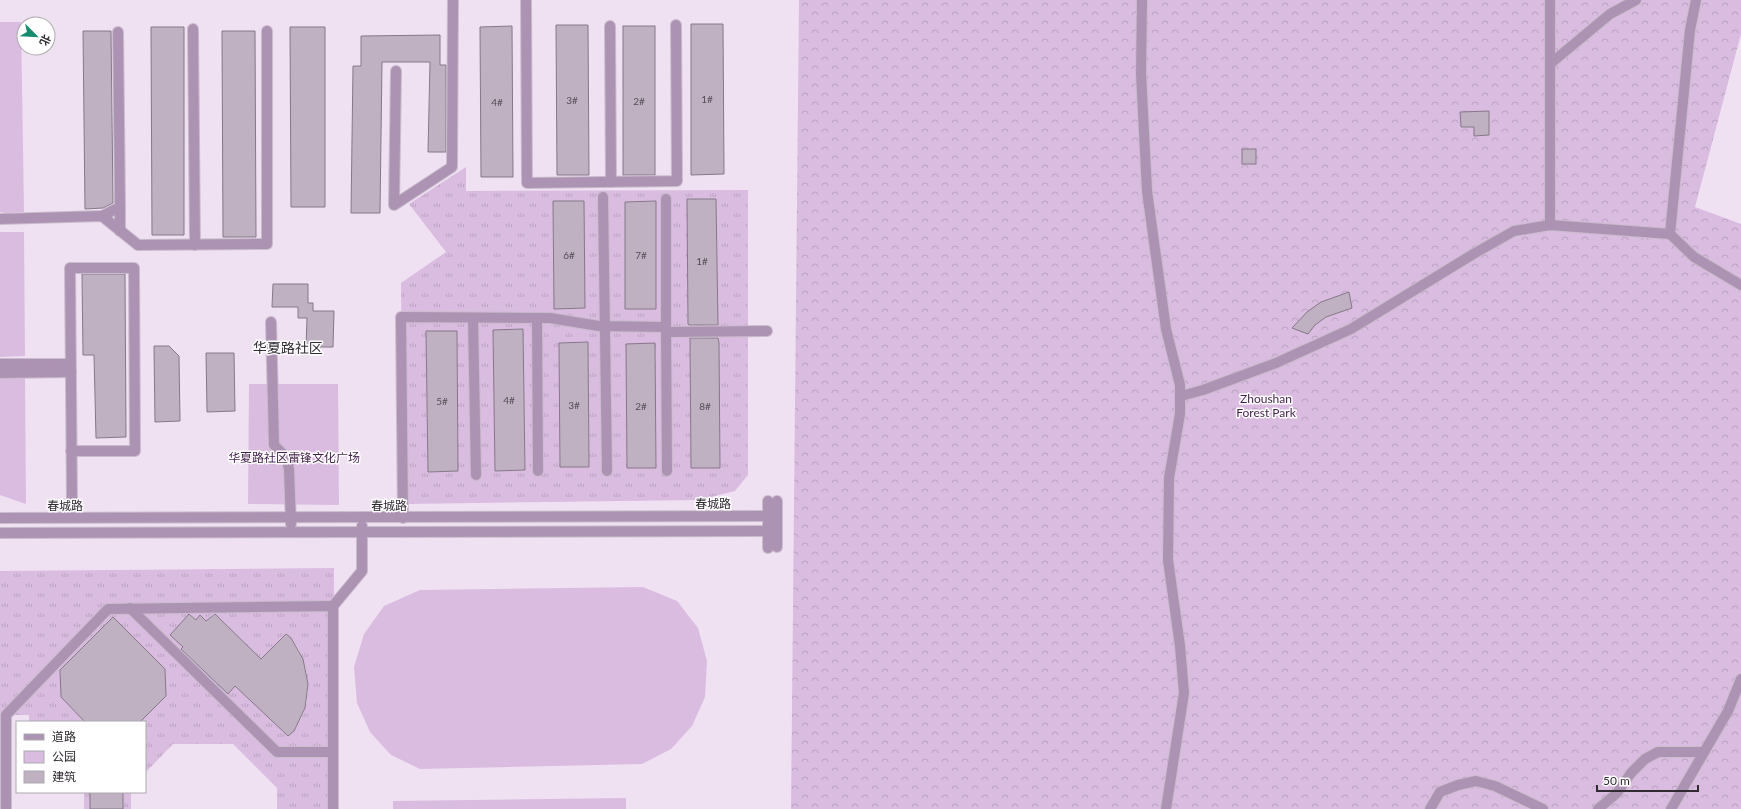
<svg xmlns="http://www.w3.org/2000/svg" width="1741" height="809" font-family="Lato,'Noto Sans SC',sans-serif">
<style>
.grass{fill:url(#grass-tufts);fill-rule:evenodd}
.forest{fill:url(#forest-crowns)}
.park{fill:#dabce1}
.building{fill:#bfb1c2;stroke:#857888}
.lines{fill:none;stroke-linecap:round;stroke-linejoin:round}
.minor-casing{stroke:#c9bccb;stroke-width:12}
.minor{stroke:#ad93b3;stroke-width:10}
.labels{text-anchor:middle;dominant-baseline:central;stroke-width:3;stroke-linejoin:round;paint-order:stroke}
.number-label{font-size:10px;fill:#544c55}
.park-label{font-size:12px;fill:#421d4b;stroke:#fff}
.street-label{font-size:12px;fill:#302a31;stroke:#fff}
.quarter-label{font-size:14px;fill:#302a31;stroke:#fff}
</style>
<defs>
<pattern id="grass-tufts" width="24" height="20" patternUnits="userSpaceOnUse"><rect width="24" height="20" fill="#dabce1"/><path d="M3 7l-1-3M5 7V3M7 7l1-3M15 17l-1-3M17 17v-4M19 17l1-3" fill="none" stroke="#bba2c2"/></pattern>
<pattern id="forest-crowns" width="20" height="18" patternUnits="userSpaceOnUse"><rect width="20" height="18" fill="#dabce1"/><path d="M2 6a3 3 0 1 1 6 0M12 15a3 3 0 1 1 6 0" fill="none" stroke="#bba2c2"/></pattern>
</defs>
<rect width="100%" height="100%" fill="#efe1f2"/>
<g class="grass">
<path d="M466,167v24l282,-1v285l-13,16 -36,9 -296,4 -2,-221 45,-31 -37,-48zM687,199h29l1,124zM553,201h31v107h-30zM656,201v108h-30l-1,-107zM493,330h30l2,140 -30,1zM426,331h31l1,140 -30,1zM588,342l1,125h-29l-1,-124zM719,343l1,125h-29l-1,-124zM626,344h29l1,124h-29z"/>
<path d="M334,568l-1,241h-56v-21l-44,-44h-60l-28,29v-51h-5l26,-26 -1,-27 -52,-52 -53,53 1,27 24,25h-56v-7h-29v-144zM214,613l47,46 24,-25c21,14 27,52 20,74 -2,8 -8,16 -11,23l-111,-84 -13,-12 20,-21 6,6 4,-5 6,6z"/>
<rect x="84" y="792" width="6" height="17"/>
<rect x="123" y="792" width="8" height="17"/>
</g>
<path class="forest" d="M799,0h942v34l-46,173 46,17v585h-950z"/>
<g class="park">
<path d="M0,22h21l3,190 -18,1 -6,-1z"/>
<path d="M0,232h24l1,124 -25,1z"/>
<path d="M0,378h25l1,126 -26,-9z"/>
<path d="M249,384h89l1,121 -91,-1z"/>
<path d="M643,587l34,14 21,27 9,33 -2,36 -13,29 -21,23 -29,15 -222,5 -29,-14 -21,-23 -13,-29 -3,-36 10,-33 20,-28 36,-16z"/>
<path d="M626,798v11h-233v-8z"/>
</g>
<g class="building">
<path d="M691,24h32l1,150 -33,1z"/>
<path d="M556,25h32l1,150h-32z"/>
<path d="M512,26l1,151h-32l-1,-150z"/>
<rect x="623" y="26" width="32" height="149"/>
<path d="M151,27h33v208h-32z"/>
<path d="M290,27h35v180h-34z"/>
<path d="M83,31h28l2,172 -10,5 -18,1z"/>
<path d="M222,31h33l1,206h-33z"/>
<path d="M440,35v30h6v87h-18l2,-90h-48l-2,151h-29l2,-147h8v-30z"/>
<path d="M1489,111v24l-15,1v-9h-13l-1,-15z"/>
<rect x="1242" y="149" width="14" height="15"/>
<path d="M687,199h29l2,126h-29l-1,-1z"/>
<path d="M553,201h31l1,107 -31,1z"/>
<path d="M656,201v108h-31v-107z"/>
<path d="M82,274h43l1,163 -30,1 -2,-83h-11z"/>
<path d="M273,284h35v19h5v8h21l-1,36h-27l1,-29h-9v-11h-26z"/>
<path d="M1349,292l3,16 -26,9 -11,8 -7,9 -16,-6 15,-16 14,-10z"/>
<path d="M523,329l2,141 -30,1 -2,-141z"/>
<path d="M426,331h31l1,140 -30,1z"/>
<path d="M690,338h28l1,5 1,125h-29z"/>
<path d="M588,342l1,125h-29l-1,-124z"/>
<path d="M655,343l1,125h-29l-1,-124z"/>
<path d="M154,346h15l10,10 1,65 -25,1z"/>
<path d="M206,353h28l1,58 -28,1z"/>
<path d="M189,614l7,6 4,-5 6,6 9,-7 46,45 25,-25 5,4 12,21 5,25 -3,24 -11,23 -6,5 -53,-50 -7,8 -47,-45 2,-2 -13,-12z"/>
<path d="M113,617l52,52 1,27 -26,26h-55l-24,-25 -1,-27z"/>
<rect x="90" y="792" width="33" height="17"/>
</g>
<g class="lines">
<g class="minor-casing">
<g id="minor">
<path d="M526,0l1,183 150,-2 -1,-156"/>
<path d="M1142,0l-1,73 6,118 19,138 14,56v29l-11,64 -1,82 12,86 4,47 -18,116"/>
<path d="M610,26l1,156"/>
<path d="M193,29l2,216"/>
<path d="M1550,64l60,-50 26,-14"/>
<path d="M396,71l-2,134 58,-38 1,-167"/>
<path d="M603,197l4,274"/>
<path d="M666,199v128"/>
<path d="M120,207v24"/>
<path d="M102,216l18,-9 -2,-175"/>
<path d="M0,219l102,-3 36,29 129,-1v-213"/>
<path d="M1550,225v-225"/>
<path d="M1670,234l20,-204 6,-30"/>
<path d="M473,318l3,157"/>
<path d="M537,318l1,153"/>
<path d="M271,322l3,123 12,12 3,12 2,55"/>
<path d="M666,332l101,-1"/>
<path d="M0,364h70"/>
<path d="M0,373l71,-1"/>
<path d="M1181,396l22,-6 73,-27 75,-34 124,-76 39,-22 36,-6 120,9 24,23 47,28"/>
<path d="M71,451h64l-1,-183h-64l2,236"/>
<path d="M0,518l777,-2"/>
<path d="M403,518l-2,-201 149,1 49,8 67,1 1,144"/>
<path d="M0,533l777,-2"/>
<path d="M777,547v-46"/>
<path d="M768,548v-47"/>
<path d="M333,606l29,-35v-45"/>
<path d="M130,608l147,144h56"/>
<path d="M6,809v-94l102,-106 225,-3v203"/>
<path d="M1430,809l10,-17 18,-7 18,-4 19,5 48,23"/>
<path d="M1598,809l19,-16 14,-20 14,-14 13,-7h46"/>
<path d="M1671,809l57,-98 13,-32"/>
</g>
</g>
<use href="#minor" class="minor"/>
</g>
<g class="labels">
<g class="number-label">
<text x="707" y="99">1#</text>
<text x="572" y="100">3#</text>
<text x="639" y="101">2#</text>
<text x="497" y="102">4#</text>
<text x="569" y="255">6#</text>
<text x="641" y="255">7#</text>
<text x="702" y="261">1#</text>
<text x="509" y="400">4#</text>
<text x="442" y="401">5#</text>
<text x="574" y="405">3#</text>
<text x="641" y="406">2#</text>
<text x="705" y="406">8#</text>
</g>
<g class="park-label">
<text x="1266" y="398">Zhoushan<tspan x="1266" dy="14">Forest Park</tspan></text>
<text x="294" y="457">华夏路社区雷锋文化广场</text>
</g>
<g class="street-label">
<text x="713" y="503">春城路</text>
<text x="65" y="505">春城路</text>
<text x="389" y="505">春城路</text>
</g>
<g class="quarter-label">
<text x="288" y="347">华夏路社区</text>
</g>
</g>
<rect x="16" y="721" width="130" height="72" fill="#ffffff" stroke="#acaaad"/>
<rect x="24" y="734" width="20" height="6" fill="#ad93b3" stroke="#acaaad"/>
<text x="52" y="741" font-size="12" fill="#302a31">道路</text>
<rect x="24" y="751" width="20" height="12" fill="#dabce1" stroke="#acaaad"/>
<text x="52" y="761" font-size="12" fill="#302a31">公园</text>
<rect x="24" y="771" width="20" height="12" fill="#bfb1c2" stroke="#acaaad"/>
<text x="52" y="781" font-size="12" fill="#302a31">建筑</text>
<g transform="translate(36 36) rotate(114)"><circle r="19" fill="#ffffff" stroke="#acaaad"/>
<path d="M0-3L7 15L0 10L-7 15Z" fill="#158c6e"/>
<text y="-6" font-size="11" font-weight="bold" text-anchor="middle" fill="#302a31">北</text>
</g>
<path d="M1597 785v6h101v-6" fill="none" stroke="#302a31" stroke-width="2"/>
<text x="1603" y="785" font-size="12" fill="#302a31" stroke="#ffffff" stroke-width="3" paint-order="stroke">50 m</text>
</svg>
